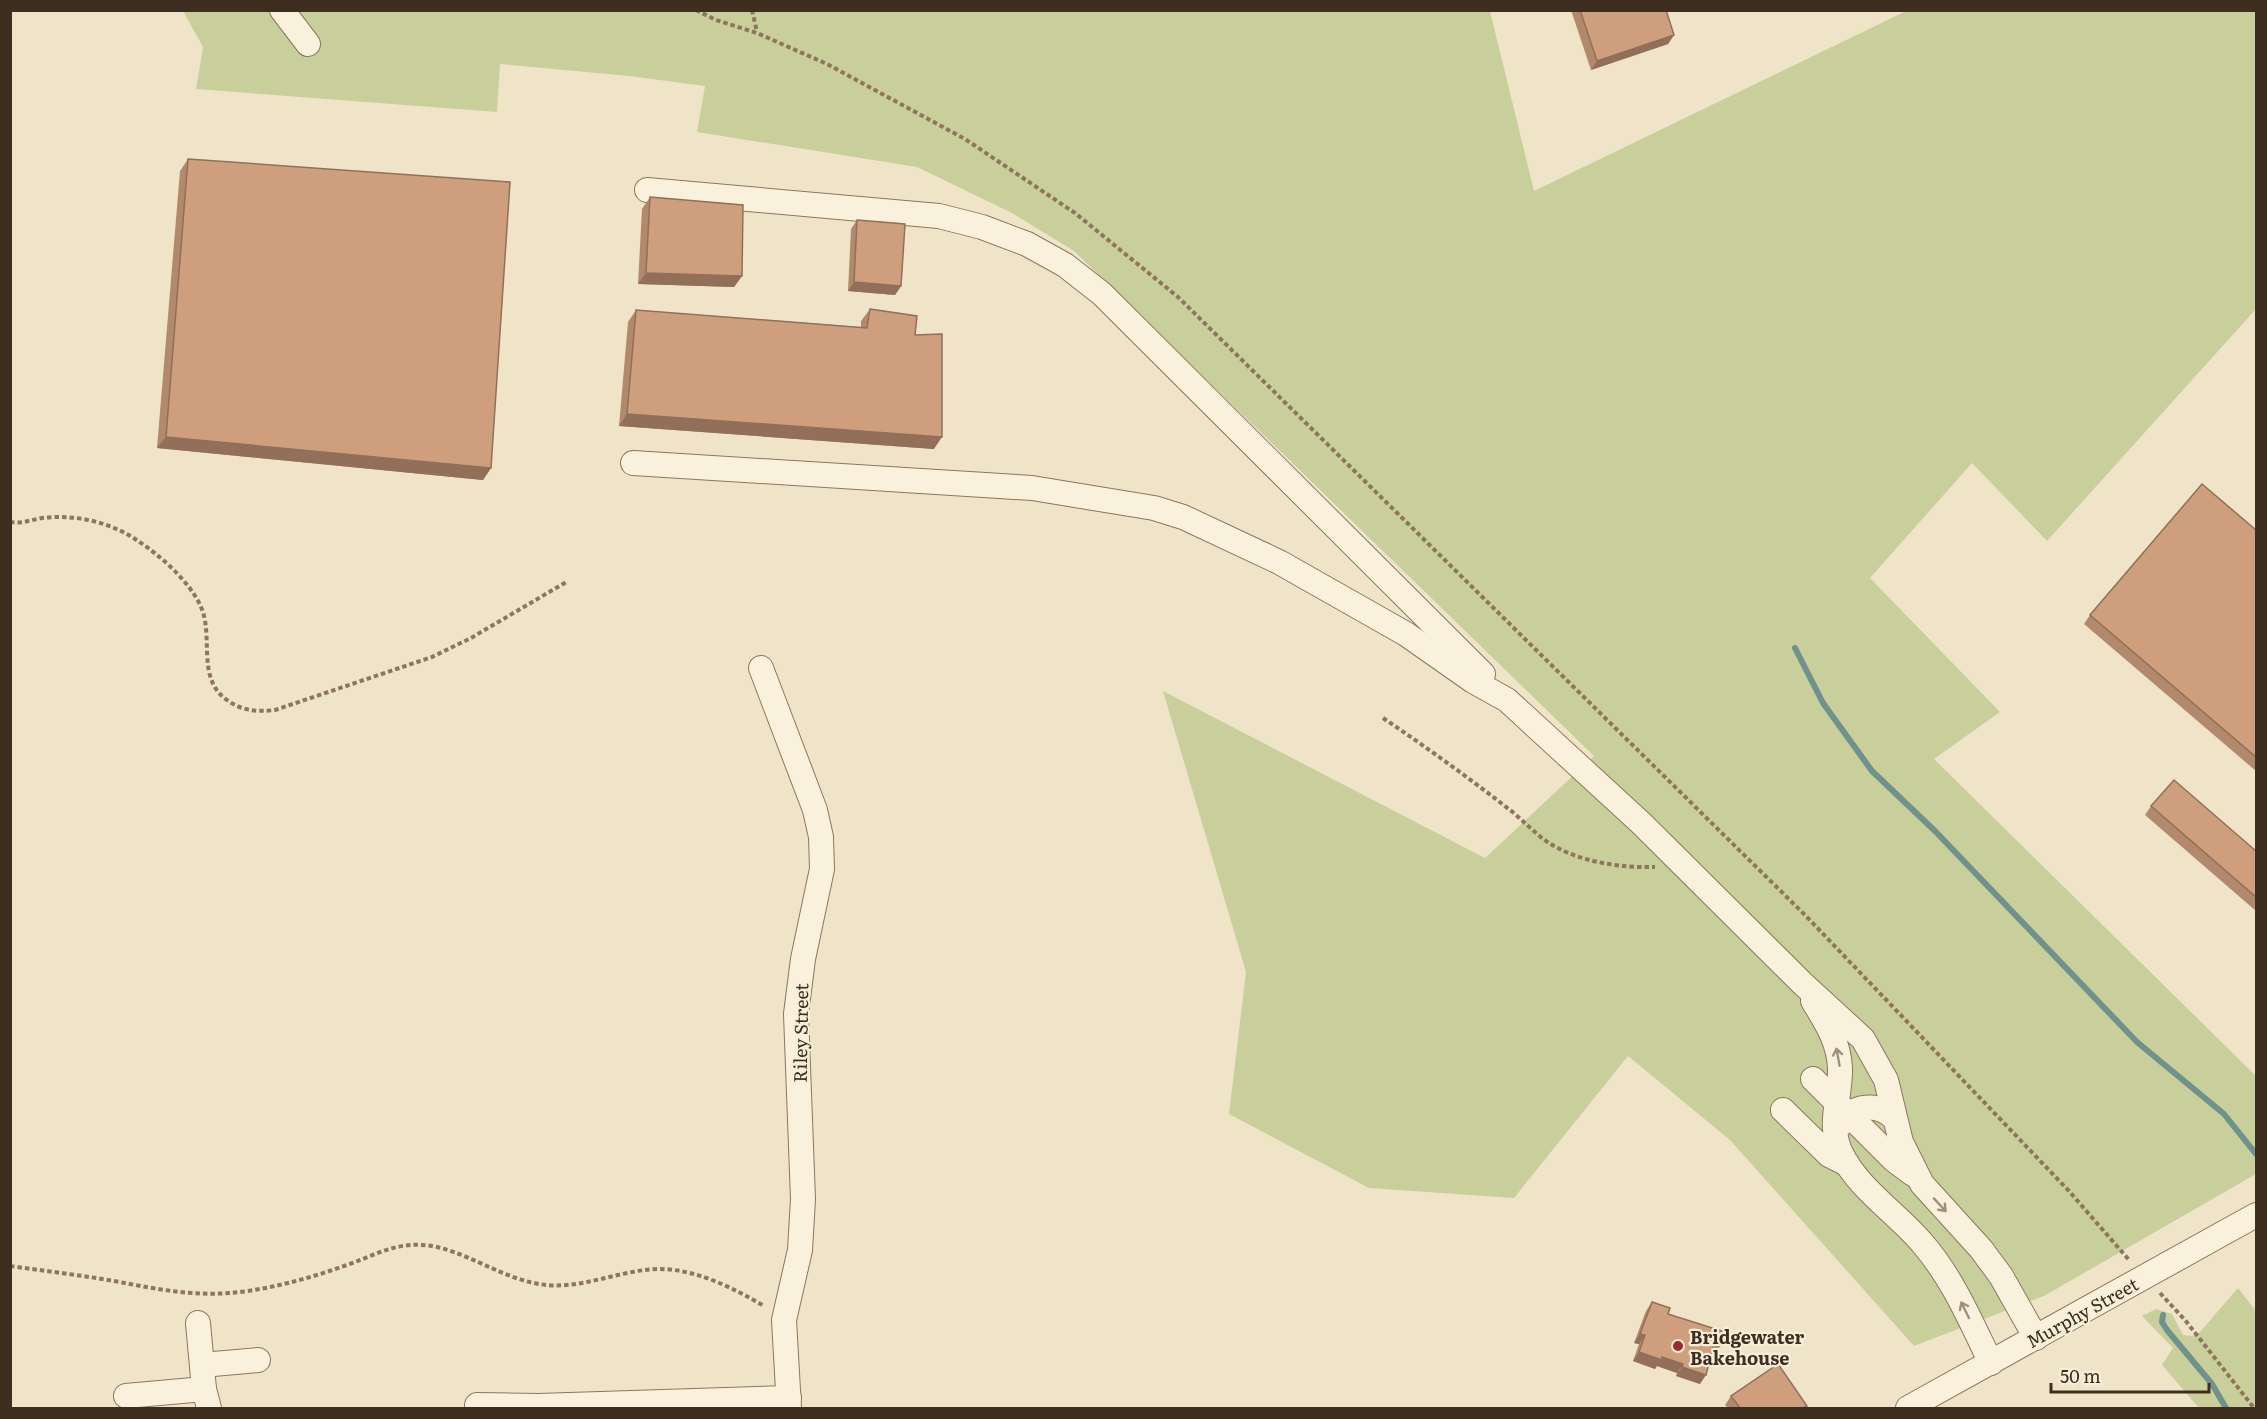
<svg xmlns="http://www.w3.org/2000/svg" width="2267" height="1419" font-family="Literata,serif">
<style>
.green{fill:#c9cf9b}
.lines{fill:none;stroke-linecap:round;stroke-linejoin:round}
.stream{stroke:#6f938a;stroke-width:6}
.minor-casing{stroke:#8d765c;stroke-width:26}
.path{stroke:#8d765c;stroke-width:4;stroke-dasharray:4.5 3;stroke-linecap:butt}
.minor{stroke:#faf1dc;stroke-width:24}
.wall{fill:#b2896c}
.shaded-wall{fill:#916f58}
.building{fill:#cf9f7d;stroke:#916f58;stroke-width:1.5}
.oneway{stroke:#9c907e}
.poi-dot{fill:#9e2a2b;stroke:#f7eed8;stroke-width:2}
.labels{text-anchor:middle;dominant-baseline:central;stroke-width:4.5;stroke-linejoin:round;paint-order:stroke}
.street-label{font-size:18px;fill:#3d2e20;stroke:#f7eed8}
.poi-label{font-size:18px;font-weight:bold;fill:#3d2e20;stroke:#f7eed8;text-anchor:start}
</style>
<rect width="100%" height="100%" fill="#f0e4c8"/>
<g class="green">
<path d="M183,11h1307l44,180 372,-180h350v298l-209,232 -75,-78 -102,115 130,134 -66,47 322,317v98l-212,122 -130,50 -184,-206 -102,-84 -114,142 -145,-10 -140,-74 17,-142 -83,-281 322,167 109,-102 -520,-505 -62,-38 -95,-46 -220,-35 8,-46 -76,-10 -129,-12 -3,48 -301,-23 7,-42z"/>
<path d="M2238,1288l18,23v97h-57l-37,-43 11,-17 -31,-32 14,-7 16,5 11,21 9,1 8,-4z"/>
</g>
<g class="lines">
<g class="stream">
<path d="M1795,648l28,55 49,68 63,60 202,211 87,72 32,40"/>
<path d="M2163,1315l-1,7 5,8 45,54 14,24"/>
</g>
<g class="minor-casing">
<g id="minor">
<path d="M282,10l26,34"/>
<path d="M647,190l292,26 43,11 45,17 38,21 37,29 381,380"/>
<path d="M633,463l399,25 122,20 29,9 96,45 127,72 67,47 34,19 134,123 161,160 61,56 23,41 15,62 21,42 59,65 20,27 35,62"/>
<path d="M761,668l54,142 6,27 1,32 -19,90 -7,55 7,185 -3,51 -16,70 5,88"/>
<path d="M1813,1001c13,21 26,41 27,67 1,29 -13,56 1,85 17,36 57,61 82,91 30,35 48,78 68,119"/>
<path d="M1813,1079l81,81 19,14"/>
<path d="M1783,1110l46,45 18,9"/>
<path d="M1840,1125c13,-21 38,-23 55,-6"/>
<path d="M198,1323l6,66 5,19"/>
<path d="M202,1365l56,-5"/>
<path d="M126,1396l78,-7"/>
<path d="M477,1405l61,1 251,-8"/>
<path d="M1908,1408l348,-193"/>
</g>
</g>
<g class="path">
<path d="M696,10l20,10 41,13 70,31 138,75 110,74 103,84 627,618 263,275 62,71"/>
<path d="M752,10l5,22"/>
<path d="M10,522c11,2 21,-2 32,-4 33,-4 69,4 96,23 22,14 52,41 63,66 13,29 -5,72 26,93 15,11 30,12 48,10l157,-53 39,-19 97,-57"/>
<path d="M1383,718c43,29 86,60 127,92 13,10 25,24 39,33 30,19 71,25 106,24"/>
<path d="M10,1266c35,5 70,9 104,15 48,9 85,17 134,10 33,-5 65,-14 96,-25 27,-9 49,-23 78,-21 41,2 80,36 125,40 33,3 65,-11 98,-15 41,-6 85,16 119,36"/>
<path d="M2160,1293l25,27 69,88"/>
</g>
<use href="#minor" class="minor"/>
</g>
<g class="wall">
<path d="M1571,10h95l8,25 -6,9 -77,26z"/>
<path d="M188,159l303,309 -8,12 -326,-32 23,-277z"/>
<path d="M650,197l92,79 -8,11 -96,-3 4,-75z"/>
<path d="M857,220l44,66 -6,9 -47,-4 3,-62z"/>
<path d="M870,309l45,26 19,114 -315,-23 9,-104 8,-12 225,17v-6z"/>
<path d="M2256,530v241l-172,-147 6,-9z"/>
<path d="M2151,806l105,45v60l-111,-96z"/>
<path d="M1652,1302l16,12 55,28 -6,8 -5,-1 -12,35 -24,-8 1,-3 -20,-7 -2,3 -22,-8 6,-17 -5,-1 12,-32z"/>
<path d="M1731,1396l74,12h-77l-3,-3z"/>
</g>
<g class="shaded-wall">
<path d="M1674,35l-6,9 -77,26 6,-9z"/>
<path d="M646,273l96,3 -8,11 -96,-3z"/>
<path d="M854,282l47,4 -6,9 -47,-4z"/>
<path d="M627,414l315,23 -8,12 -315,-23z"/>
<path d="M166,437l325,31 -8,12 -326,-32z"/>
<path d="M1640,1334l5,1 -6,9 -5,-1z"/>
<path d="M1715,1339l8,3 -6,8 -8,-2z"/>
<path d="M1639,1352l23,5 21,7 -6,9 -20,-7 -2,3 -22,-8z"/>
<path d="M1682,1367l24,8 -6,9 -24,-8z"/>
</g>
<g class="building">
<path d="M1580,10h86l8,25 -77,26z"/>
<path d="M188,159l322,23 -19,286 -325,-31z"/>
<path d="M650,197l93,8 -1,71 -96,-3z"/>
<path d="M857,220l48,4 -4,62 -47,-4z"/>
<path d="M870,309l47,7 -2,19 27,-1v103l-315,-23 9,-104 231,18z"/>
<path d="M2202,484l54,46v227l-166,-142z"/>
<path d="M2174,780l82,71v46l-105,-91z"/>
<path d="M1652,1302l18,6 -2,6 57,18 -2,10 -8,-3 -9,36 -24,-8 1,-3 -21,-7v3l-23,-8 6,-17 -5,-1z"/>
<path d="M1778,1364l29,42 -4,2h-63l-9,-12z"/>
</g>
<defs><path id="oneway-shaft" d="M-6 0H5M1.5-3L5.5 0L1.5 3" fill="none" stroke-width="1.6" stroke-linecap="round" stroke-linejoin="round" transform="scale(1.5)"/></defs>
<g class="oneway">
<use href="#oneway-shaft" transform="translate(1838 1057) rotate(-100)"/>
<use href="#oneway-shaft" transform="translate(1940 1205) rotate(47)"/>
<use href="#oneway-shaft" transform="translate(1965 1310) rotate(-116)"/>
</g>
<circle class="poi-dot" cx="1678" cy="1346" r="6"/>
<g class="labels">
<g class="street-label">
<text transform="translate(800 1033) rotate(-89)">Riley Street</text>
<text transform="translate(2082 1312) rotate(-29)">Murphy Street</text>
</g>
<g class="poi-label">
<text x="1690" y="1336">Bridgewater<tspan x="1690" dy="21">Bakehouse</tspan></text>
</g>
</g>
<rect width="2267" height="1419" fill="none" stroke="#3d2e20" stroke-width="24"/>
<path d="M2051 1383v9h158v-9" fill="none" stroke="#3d2e20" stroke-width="3"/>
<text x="2060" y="1383" font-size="18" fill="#3d2e20" stroke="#f7eed8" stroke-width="4.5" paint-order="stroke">50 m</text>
</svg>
